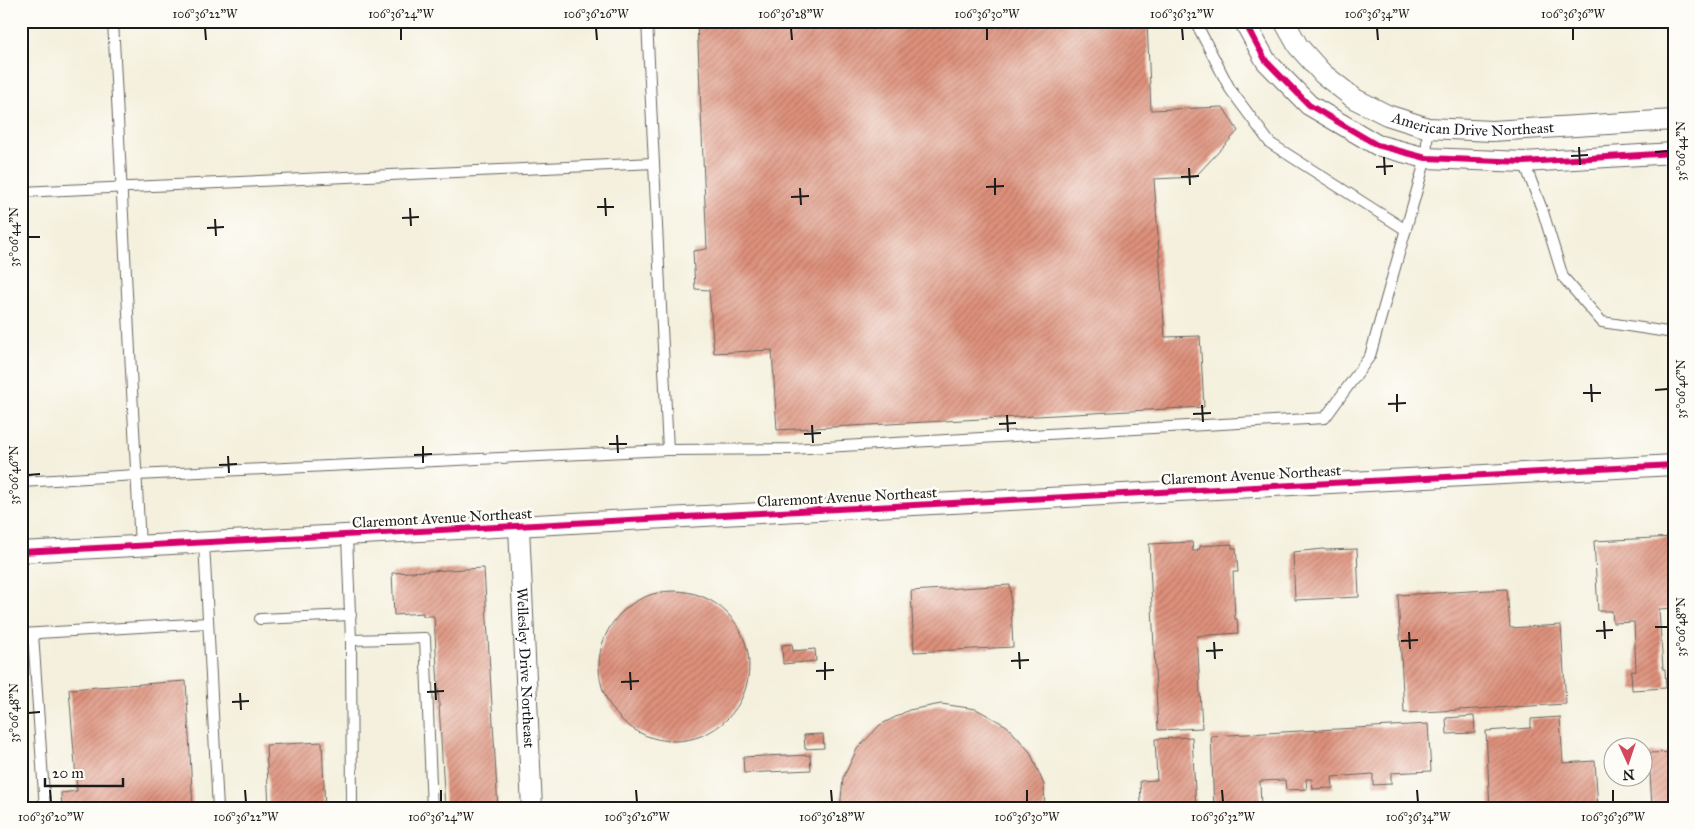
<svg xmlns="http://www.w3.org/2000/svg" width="1695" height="830" font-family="'IM FELL Great Primer',serif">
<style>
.building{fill:url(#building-hatch)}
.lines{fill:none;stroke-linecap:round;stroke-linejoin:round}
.service-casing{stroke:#686660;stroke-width:12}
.minor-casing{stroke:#686660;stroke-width:22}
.service{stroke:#fff;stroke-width:10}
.minor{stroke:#fff;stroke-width:20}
.cycleway-casing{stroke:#fdfcf7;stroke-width:9}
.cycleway{stroke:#d6006c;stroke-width:6}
.ticks{fill:none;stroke:#1c1c1c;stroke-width:2}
.labels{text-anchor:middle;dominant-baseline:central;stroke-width:5;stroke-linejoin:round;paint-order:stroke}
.street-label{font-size:15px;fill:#1c1c1c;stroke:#fdfcf7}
.neatline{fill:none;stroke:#1c1c1c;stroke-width:2}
.ticks-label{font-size:12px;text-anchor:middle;fill:#1c1c1c}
</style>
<defs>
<pattern id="building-hatch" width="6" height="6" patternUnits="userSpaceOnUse" patternTransform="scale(1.25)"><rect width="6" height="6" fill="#de917c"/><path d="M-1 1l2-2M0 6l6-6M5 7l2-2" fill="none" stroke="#b37665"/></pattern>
</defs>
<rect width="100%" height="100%" fill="#fdfcf7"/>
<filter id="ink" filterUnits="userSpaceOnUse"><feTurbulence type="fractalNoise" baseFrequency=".02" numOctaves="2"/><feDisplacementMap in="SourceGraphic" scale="10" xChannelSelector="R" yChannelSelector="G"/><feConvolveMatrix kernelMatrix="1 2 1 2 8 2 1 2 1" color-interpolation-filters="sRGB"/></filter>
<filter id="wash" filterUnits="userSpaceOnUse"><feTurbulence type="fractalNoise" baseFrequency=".0096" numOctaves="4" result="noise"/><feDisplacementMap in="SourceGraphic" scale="20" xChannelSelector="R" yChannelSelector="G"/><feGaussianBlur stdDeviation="1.12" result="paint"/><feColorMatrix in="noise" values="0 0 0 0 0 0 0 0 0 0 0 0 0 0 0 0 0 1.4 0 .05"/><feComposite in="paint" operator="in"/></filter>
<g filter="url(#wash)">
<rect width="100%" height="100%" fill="#f4f0dd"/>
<g id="blocks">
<g class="building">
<path d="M697,21h450l4,89 72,-3 15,24 -43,46 -41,2 11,158 35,-1 4,71 -427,23 -5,-80 -58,3 -5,-63 -14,-1 -2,-38 14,-2z"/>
<path d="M1674,537v71l-15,1 4,60h2l1,19 -34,2 -1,-19h5l-2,-49 -21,1 -1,-12h-14l-4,-70z"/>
<path d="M1192,542l1,9h5l-1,-2h3v-3l32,-2v4h4l2,24h-5l2,47h2l1,14 -41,3 5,92 -44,2 -9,-186z"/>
<path d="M1324,549l1,1 32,-1 2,48 -64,3 -2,-48z"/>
<path d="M484,568l14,241h-53l-11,-193h-11v-3l-29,2 -2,-42z"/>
<path d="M1010,585l3,62 -99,5 -3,-61z"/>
<path d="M1507,589l3,39 51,-3 5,79 -162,9 -6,-118z"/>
<circle cx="674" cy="666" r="75"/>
<path d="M792,644l1,7 22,-2 1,12 -33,3 -1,-19z"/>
<path d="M186,681l7,128h-131l-1,-16 16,-2 -8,-102z"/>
<path d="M941,704l35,5 31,17 23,26 14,33 1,24h-205l3,-31 14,-29 23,-24 29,-15z"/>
<path d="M1474,716l1,17 -28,1 -1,-16z"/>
<path d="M1560,717l3,46 32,-2 3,48h-108l-4,-78 45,-3v-9z"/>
<path d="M1428,724l3,47 -40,2v11l-18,1v-11l-41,3 1,11 -20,1 -1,-10h-6l1,10 -21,1 -1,-10 -25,1 1,28h-47l-3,-73z"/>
<path d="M823,734l1,14 -19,1 -1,-14z"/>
<path d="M1192,737l4,72h-38v-5h-17l-1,-23 17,-1 -2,-41z"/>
<path d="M322,742l3,67h-56l-3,-64z"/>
<path d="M1674,752v57h-22l-3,-56z"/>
<path d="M787,755v1l23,-1 1,15 -67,3 -1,-16z"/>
</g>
</g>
</g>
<g filter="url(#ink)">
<use href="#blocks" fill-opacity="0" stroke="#686660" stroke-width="1"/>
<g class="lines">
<g class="service-casing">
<g id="service">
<path d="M113,21l27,525"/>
<path d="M647,21l21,429 123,-1 534,-31 45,-62 56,-198 2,-30"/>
<path d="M1195,21l35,68 40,54 136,87"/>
<path d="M1524,162l19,50 20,65 39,45 72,11"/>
<path d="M21,192l633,-29"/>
<path d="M21,482l115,-7 532,-25"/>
<path d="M347,536l4,104 1,169"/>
<path d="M204,543l14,266"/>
<path d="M260,619l91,-4"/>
<path d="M21,634l187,-11"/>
<path d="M33,634l12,175"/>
<path d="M351,640l74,-2 7,171"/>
</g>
</g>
<g class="minor-casing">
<g id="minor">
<path d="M1244,21l22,40 43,44 68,40 49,13 98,4 150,-9"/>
<path id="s1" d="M1284,21l14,25 25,28 32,25 32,16 41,13 64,3 182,-11"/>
<path id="s2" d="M519,527l13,282"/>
<path d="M21,552l1653,-87"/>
</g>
</g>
<use href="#service" class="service"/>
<use href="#minor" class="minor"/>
<g class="cycleway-casing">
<g id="cycleway">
<path d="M1244,21l22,40 43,44 68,40 49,13 98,4 150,-9"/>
<path d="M21,552l1653,-87"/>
</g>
</g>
<use href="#cycleway" class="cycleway"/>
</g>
</g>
<path class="ticks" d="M205,28l1,12M401,28v12M596,28l1,12M791,28l1,12M987,28v12M1182,28l1,12M1377,28l1,12M1573,28v12M1579,147l1,18M1655,152l13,-1M1571,156l17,-1M1384,157l1,18M1376,167l17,-1M1189,168l1,17M1181,177l18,-1M995,178v17M986,187l18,-1M800,188l1,17M791,197l18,-1M605,198l1,18M597,207h17M410,208l1,18M402,218l17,-1M215,219l1,17M207,228l17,-1M28,237h12M1591,384l1,18M1655,390l13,-1M1583,393h18M1397,394v18M1388,404l18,-1M1202,405l1,17M1193,414l18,-1M1007,415l1,17M999,424l17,-1M812,425l1,18M804,434l17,-1M617,435l1,18M609,444h18M423,446v17M414,455l18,-1M228,456l1,17M219,465l18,-1M28,475l12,-1M1604,621l1,18M1655,627h13M1596,631l17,-1M1409,632l1,17M1401,641l17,-1M1214,642l1,17M1206,651l17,-1M1019,652l1,17M1011,661l18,-1M825,662v18M816,671l18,-1M630,672l1,18M621,682l18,-1M435,683l1,17M427,692l17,-1M240,693l1,17M232,702l17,-1M28,713l12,-1M50,790l1,12M245,790l1,12M441,790v12M636,790l1,12M831,790l1,12M1027,790v12M1222,790l1,12M1417,790l1,12M1613,790v12"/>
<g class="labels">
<g class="street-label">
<text stroke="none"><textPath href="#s1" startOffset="230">American Drive Northeast</textPath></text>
<text transform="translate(1251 475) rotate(-3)">Claremont Avenue Northeast</text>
<text transform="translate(847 497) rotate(-3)">Claremont Avenue Northeast</text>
<text transform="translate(442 518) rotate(-3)">Claremont Avenue Northeast</text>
<text stroke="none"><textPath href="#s2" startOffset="141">Wellesley Drive Northeast</textPath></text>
</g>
</g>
<rect width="1695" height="830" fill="none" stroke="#fdfcf7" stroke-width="55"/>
<g transform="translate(1628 762) rotate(177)"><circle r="24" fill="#fdfcf7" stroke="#a3a29f"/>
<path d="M0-4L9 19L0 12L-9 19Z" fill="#d1495b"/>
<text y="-8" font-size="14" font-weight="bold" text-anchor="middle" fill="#1c1c1c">N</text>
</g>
<path d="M45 778v8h78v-8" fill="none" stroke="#1c1c1c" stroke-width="2.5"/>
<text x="52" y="778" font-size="15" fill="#1c1c1c" stroke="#fdfcf7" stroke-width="4" paint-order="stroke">20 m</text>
<rect x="28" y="28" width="1640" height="774" class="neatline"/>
<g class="ticks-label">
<text x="205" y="18">106°36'22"W</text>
<text x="401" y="18">106°36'24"W</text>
<text x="596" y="18">106°36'26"W</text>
<text x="791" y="18">106°36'28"W</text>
<text x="987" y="18">106°36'30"W</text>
<text x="1182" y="18">106°36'32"W</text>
<text x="1377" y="18">106°36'34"W</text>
<text x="1573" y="18">106°36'36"W</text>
<text transform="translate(1681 151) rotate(-90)" y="4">35°06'44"N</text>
<text transform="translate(14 237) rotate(-90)" y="4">35°06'44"N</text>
<text transform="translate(1681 389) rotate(-90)" y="4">35°06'46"N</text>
<text transform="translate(14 475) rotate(-90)" y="4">35°06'46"N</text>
<text transform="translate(1681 627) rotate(-90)" y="4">35°06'48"N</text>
<text transform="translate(14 713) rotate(-90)" y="4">35°06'48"N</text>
<text x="51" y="821">106°36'20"W</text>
<text x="246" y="821">106°36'22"W</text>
<text x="441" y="821">106°36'24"W</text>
<text x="637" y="821">106°36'26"W</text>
<text x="832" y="821">106°36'28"W</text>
<text x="1027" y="821">106°36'30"W</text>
<text x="1223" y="821">106°36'32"W</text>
<text x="1418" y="821">106°36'34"W</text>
<text x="1613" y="821">106°36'36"W</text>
</g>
</svg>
